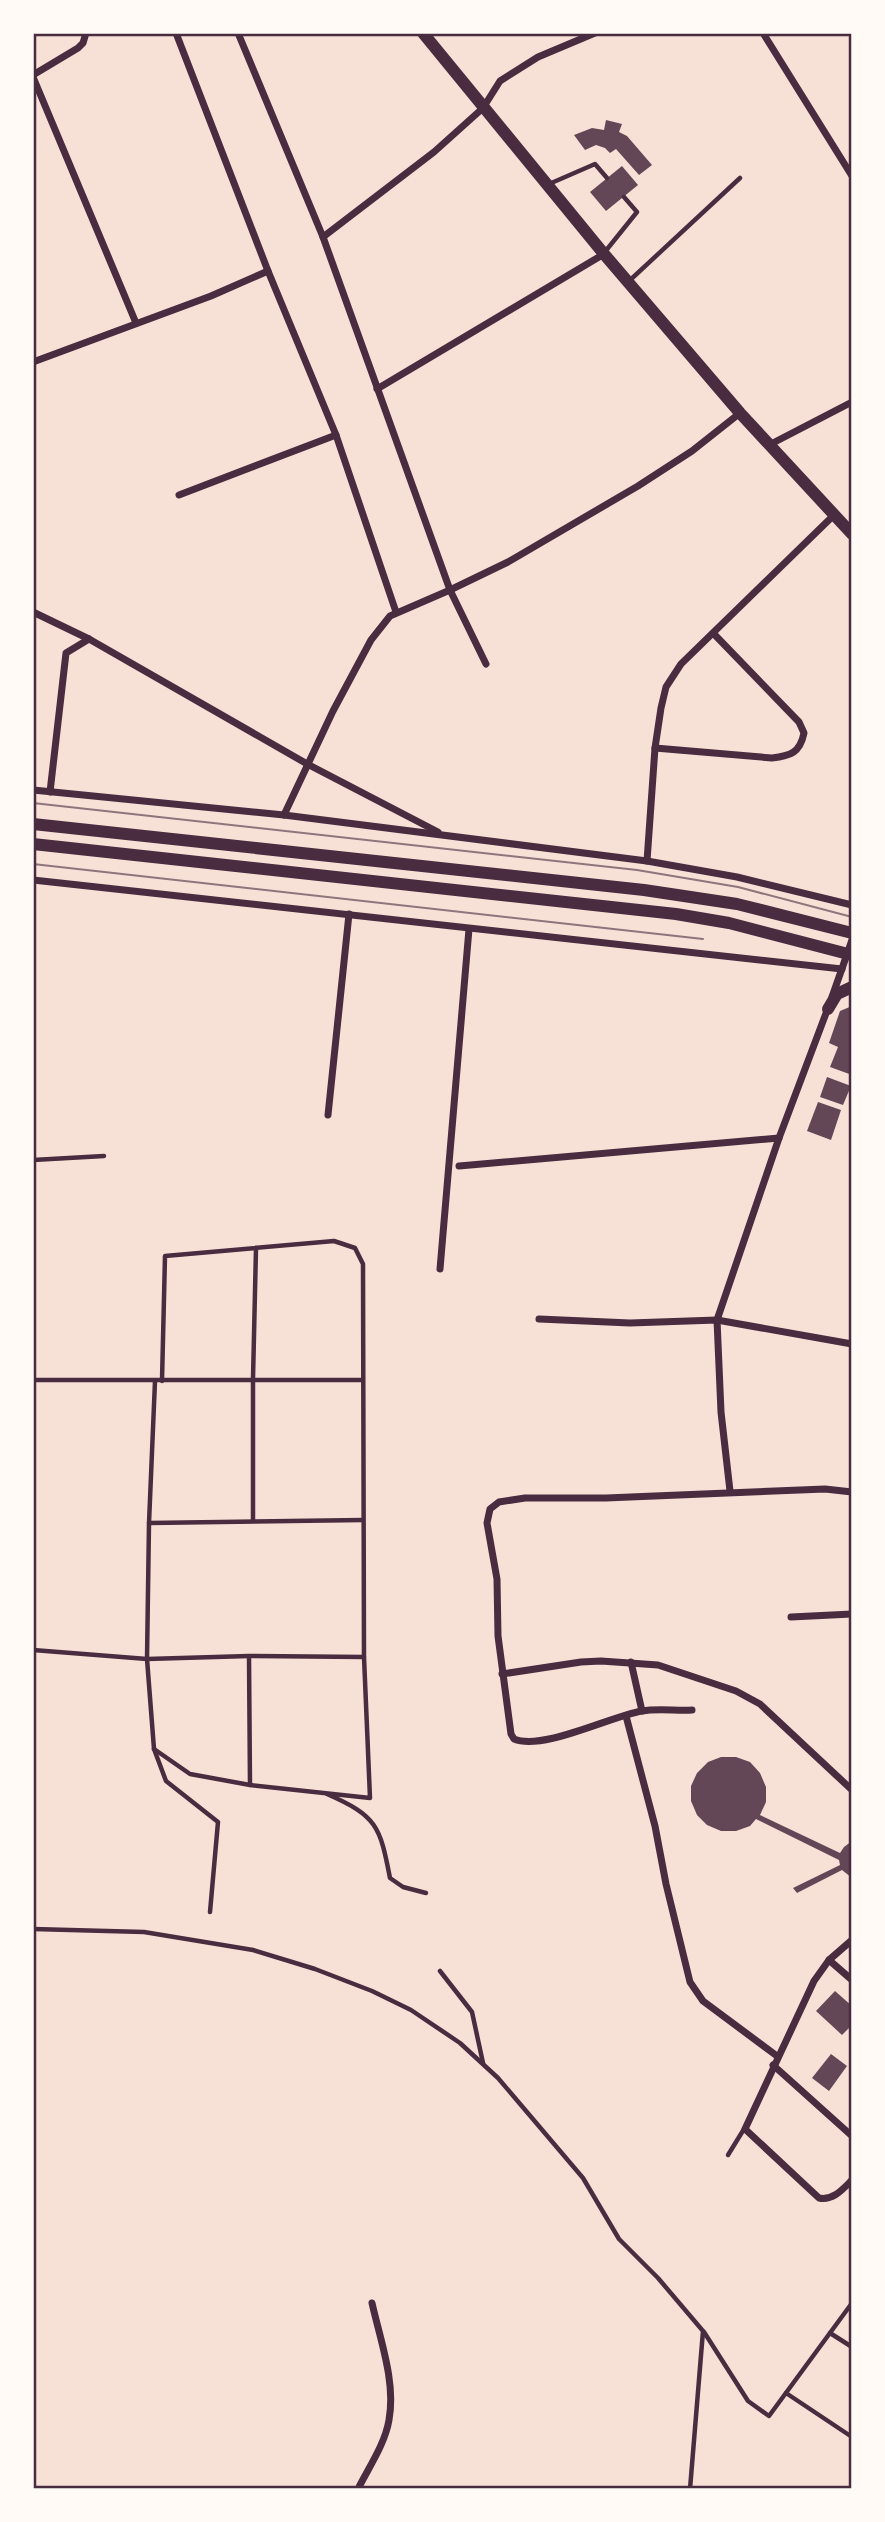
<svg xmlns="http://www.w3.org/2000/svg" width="885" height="2522" font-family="'DejaVu Sans',sans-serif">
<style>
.building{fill:#644757}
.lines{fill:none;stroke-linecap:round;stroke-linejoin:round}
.service{stroke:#4a2c40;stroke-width:4.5}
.minor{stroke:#4a2c40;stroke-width:7}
.secondary{stroke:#4a2c40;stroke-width:12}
.tram{stroke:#8f747c;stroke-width:2}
.neatline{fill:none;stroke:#4a2c40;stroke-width:2.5}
</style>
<rect width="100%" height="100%" fill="#f7e1d7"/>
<g class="building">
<path d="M606,120l16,4 -3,8 8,4 25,29 -13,10 -23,-26 -6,4 -5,-5 -9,-3 -11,5 -11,-15 18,-7 12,2z"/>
<path d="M622,166l16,19 -32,26 -16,-19z"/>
<path d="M852,1006v69l-22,-8 8,-20 -9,-4 11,-32z"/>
<path d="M827,1077l24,9 -8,19 -23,-8z"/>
<path d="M818,1102l23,8 -10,30 -24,-9z"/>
<path d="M721,1757h15l14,5 10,11 6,14v15l-6,13 80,38 4,-6 8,-6v37l-10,-8 -45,23 -4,-5 47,-23 -1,-5 -83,-41 -6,7 -14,5h-15l-14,-6 -10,-10 -6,-14v-15l6,-13 11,-11z"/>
<path d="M835,1991l17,15v19l-10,10 -26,-24z"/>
<path d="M831,2054l16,12 -18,25 -17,-13z"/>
</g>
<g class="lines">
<g class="service">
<path d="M549,184l46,-20 12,14"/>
<path d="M604,253l33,-41 -13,-15"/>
<path d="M628,282l112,-104"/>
<path d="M33,1160l71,-4"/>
<path d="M33,1380h329"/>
<path d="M155,1381l-6,142 -2,136 7,90 12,32 52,41 -8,90"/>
<path d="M253,1520v-141l3,-131"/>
<path d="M149,1523l214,-3"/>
<path d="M33,1650l114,9 102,-3 115,1"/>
<path d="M249,1657l1,128"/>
<path d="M154,1749l36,25 60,11 120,13 -6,-141 -1,-393 -8,-16 -21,-7 -169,15 -3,125"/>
<path d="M327,1794c50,22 53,32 63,84l13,9 23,6"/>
<path d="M33,1929l111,3 109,18 62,19 57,22 39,19 49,33 38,35 85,100 36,61 39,39 45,53 -13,158"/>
<path d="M440,1971l32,41 11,51"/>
<path d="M728,2155l16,-26"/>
<path d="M704,2332l44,69 21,15 83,-113"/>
<path d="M830,2333l22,14"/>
<path d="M786,2393l66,44"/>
</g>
<g class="minor">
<path d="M176,33l92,238 68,164 60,177"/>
<path d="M238,33l85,204 127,353 36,74"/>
<path d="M763,33l89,143"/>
<path d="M33,75l45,-27 5,-5 3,-10"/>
<path d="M33,77l103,246"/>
<path d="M323,237l111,-85 49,-44 17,-27 38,-24 57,-24"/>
<path d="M33,362l178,-66 57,-25"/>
<path d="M377,389l227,-135"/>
<path d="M769,445l83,-43"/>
<path d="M179,495l157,-60"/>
<path d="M33,612l56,27 220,126 129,67"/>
<path d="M655,748l117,10c18,-2 28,-5 32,-25l-5,-11 -85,-88"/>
<path d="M33,790l251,25 363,46 90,16 115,28"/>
<path d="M50,792l16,-139 23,-14"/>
<path d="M284,815l49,-104 38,-71 19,-24 60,-26 58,-28 130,-76 54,-35 48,-38"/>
<path d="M647,861l8,-113 6,-40 5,-21 15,-23 153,-149"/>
<path d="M33,880l809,89"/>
<path d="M832,997l20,-57"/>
<path d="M328,1115l21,-201"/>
<path d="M459,1166l320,-28"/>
<path d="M440,1269l29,-340"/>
<path d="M539,1319l91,4 87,-3 135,24"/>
<path d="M730,1491l-9,-79 -4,-92 62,-182 49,-130"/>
<path d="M791,1617l61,-3"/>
<path d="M631,1662l11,49"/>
<path d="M502,1674l79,-12 20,-1 57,4 78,26 24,13 92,86"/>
<path d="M692,1710c-16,1 -34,-2 -50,1 -31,5 -99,40 -128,28l-3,-5 -13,-98 -1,-57 -10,-56 3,-14 9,-7 26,-4h81l219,-9 27,3"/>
<path d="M626,1716l29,110 11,58 24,98 13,19 74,55"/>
<path d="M852,1940l-23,20 -15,21 -69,148 74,69c14,3 24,-9 33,-18"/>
<path d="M829,1960l23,20"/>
<path d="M773,2065l79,71"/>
<path d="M358,2489c11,-22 27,-45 31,-69 7,-38 -9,-81 -17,-117"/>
</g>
<g class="secondary">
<path d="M423,33l181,221 136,159 112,121"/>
<path d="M33,824l611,66 93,14 115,29"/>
<path d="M33,844l643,70 53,9 123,32"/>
<path d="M828,1009l9,-15 15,-7"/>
</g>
<g class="tram">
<path d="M33,803l604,67 101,17 114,30"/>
<path d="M33,864l670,75"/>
</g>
</g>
<rect width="885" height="2522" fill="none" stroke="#fffaf5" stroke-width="70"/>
<rect x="35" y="35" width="815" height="2452" class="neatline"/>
</svg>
